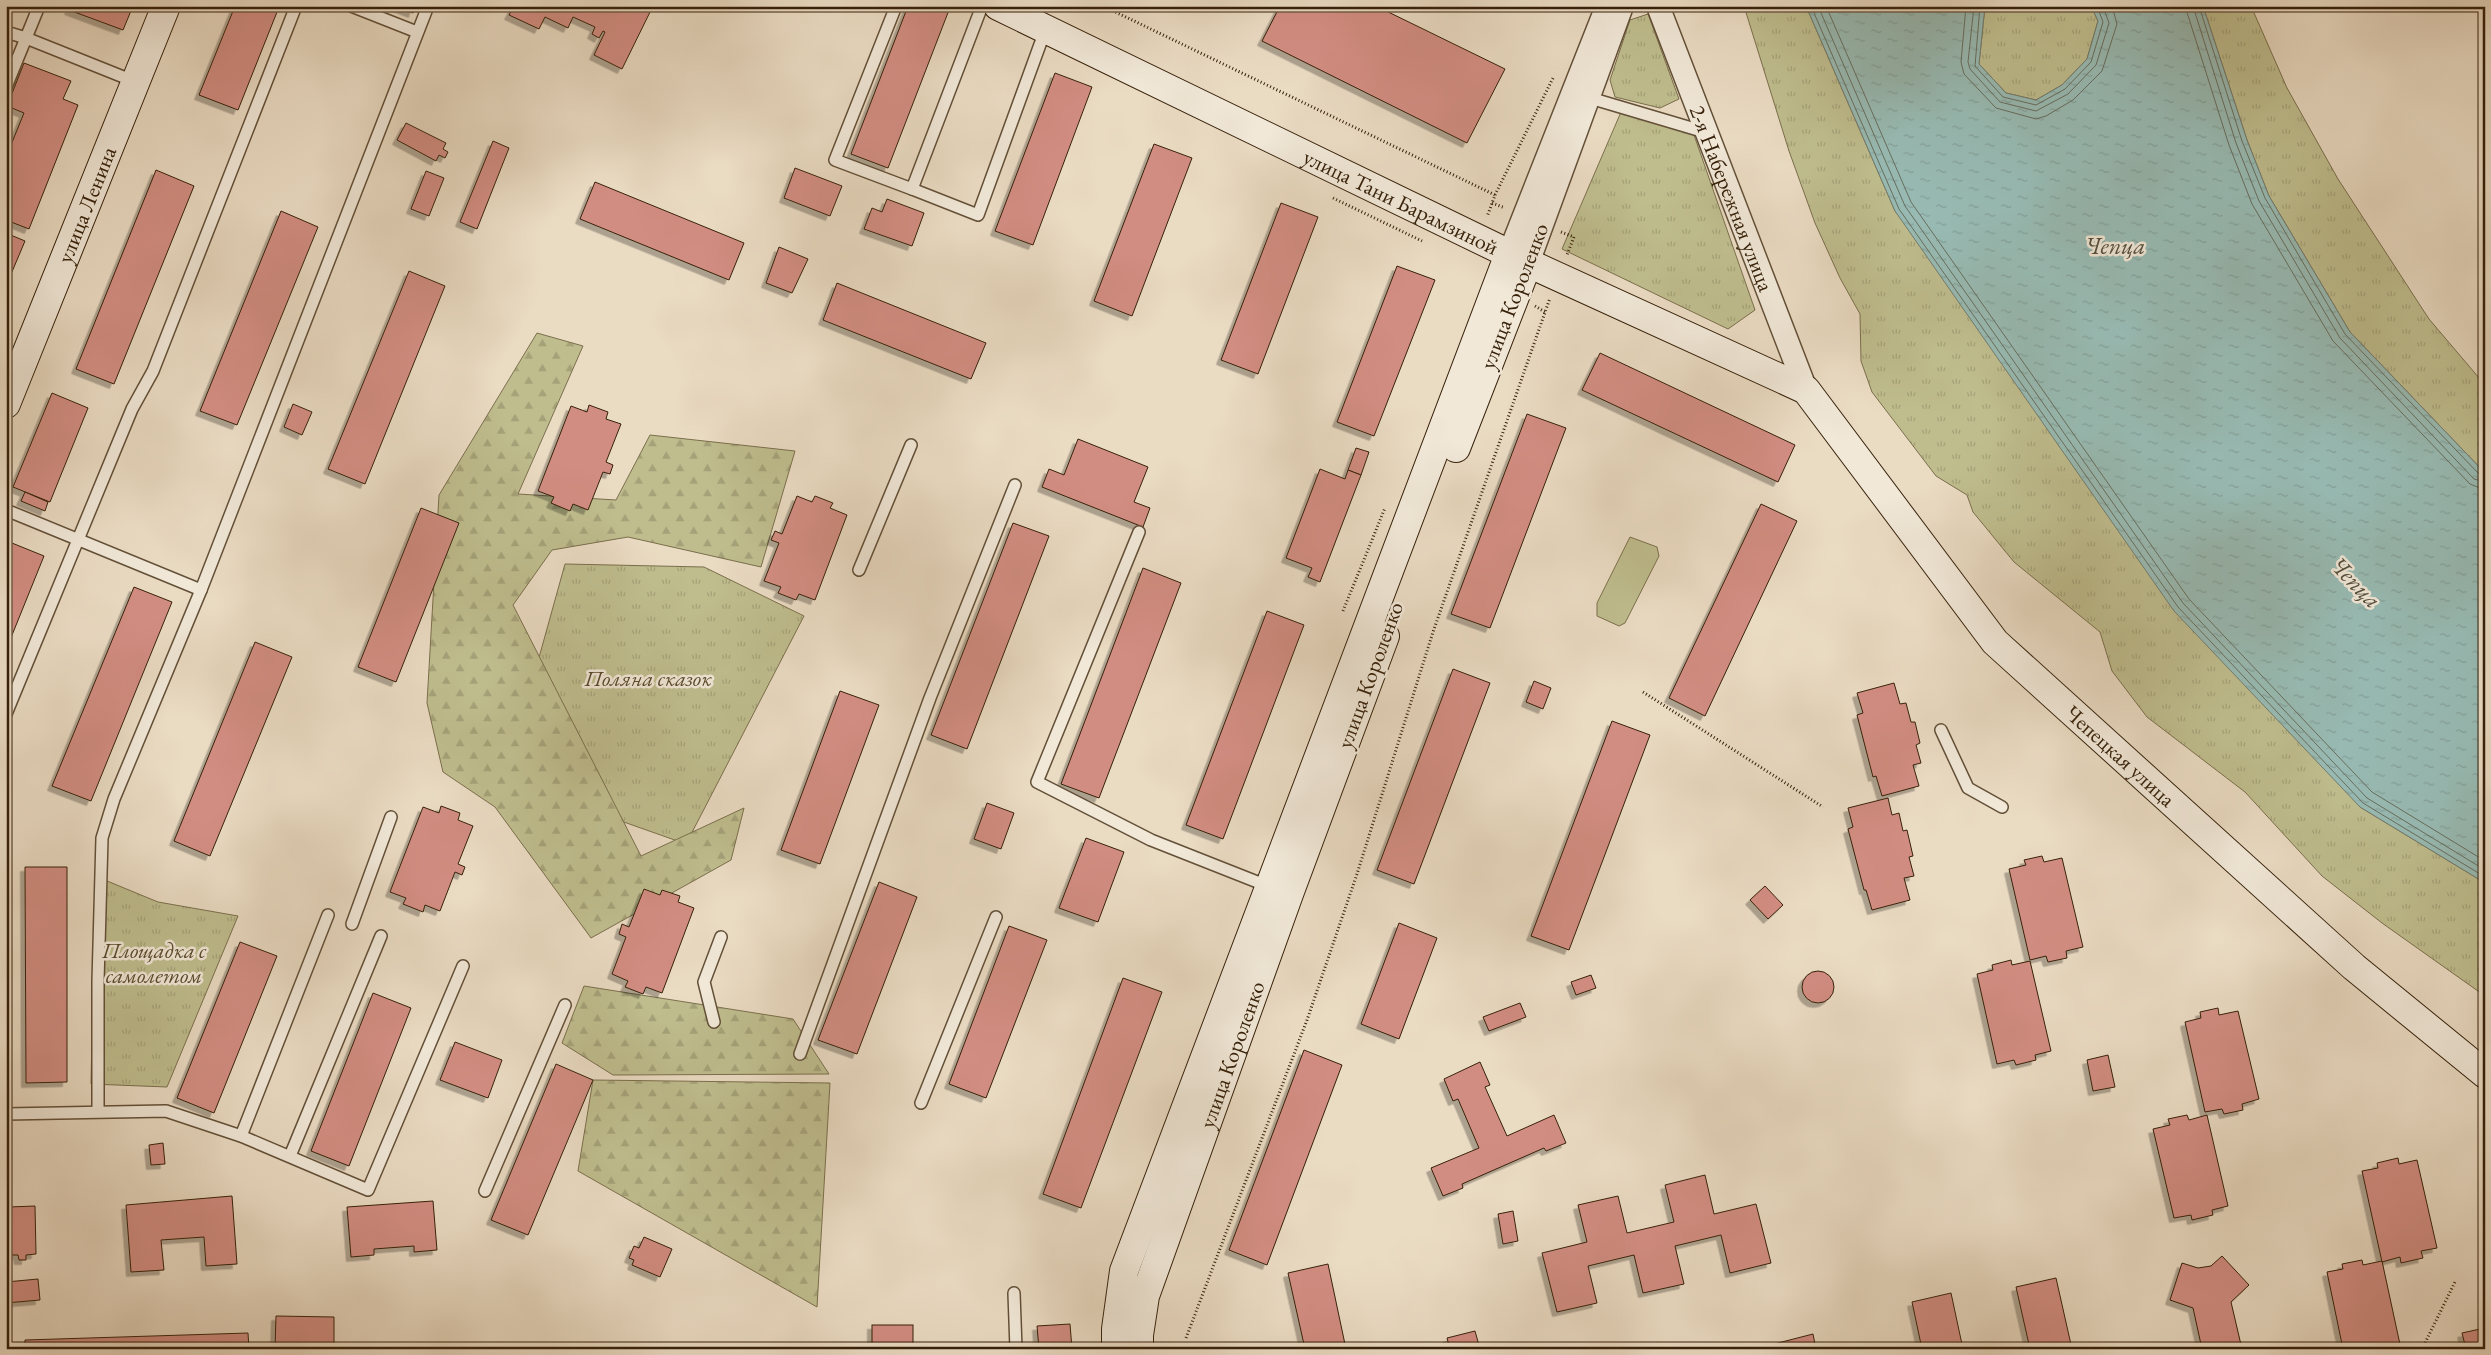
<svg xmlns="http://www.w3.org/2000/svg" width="2491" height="1355" font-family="'EB Garamond',serif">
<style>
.grass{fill:url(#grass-tufts);stroke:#7a6f4c}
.forest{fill:url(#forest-firs);stroke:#7a6f4c}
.garden{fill:#bfbd8e;stroke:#7a6f4c}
.water{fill:url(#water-ripples);stroke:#717d70}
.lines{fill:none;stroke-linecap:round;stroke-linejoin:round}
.shore{stroke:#676e5f;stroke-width:1}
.building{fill:#d28d82;stroke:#36210a;filter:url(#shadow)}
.lane-casing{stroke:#635038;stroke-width:14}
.street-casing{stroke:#635038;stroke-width:25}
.secondary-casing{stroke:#36210a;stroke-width:30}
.path{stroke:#36210a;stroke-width:3;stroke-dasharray:1 2.5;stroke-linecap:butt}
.lane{stroke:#f1e8d8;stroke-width:11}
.street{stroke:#f1e8d8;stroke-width:22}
.secondary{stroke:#f1e8d8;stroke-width:28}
.labels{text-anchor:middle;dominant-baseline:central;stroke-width:5;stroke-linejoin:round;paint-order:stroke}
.street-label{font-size:22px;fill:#36210a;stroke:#f1e8d8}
.park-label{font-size:22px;font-style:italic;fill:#58482b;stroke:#f1e8d8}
.water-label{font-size:24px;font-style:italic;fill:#534f3d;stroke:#f1e8d8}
</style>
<defs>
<pattern id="grass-tufts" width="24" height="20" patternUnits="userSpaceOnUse" patternTransform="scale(1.25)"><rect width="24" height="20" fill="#bfbd8e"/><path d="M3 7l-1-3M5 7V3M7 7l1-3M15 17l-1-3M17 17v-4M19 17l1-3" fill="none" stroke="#a5a279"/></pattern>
<pattern id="forest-firs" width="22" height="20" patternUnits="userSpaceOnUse" patternTransform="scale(1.25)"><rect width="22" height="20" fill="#bfbd8e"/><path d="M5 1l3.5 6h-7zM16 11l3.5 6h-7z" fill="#a5a279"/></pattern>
<pattern id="water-ripples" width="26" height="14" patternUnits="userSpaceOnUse" patternTransform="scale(1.25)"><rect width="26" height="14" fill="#98bbb4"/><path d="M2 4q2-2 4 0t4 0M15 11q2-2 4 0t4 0" fill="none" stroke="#84a099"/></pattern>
<filter id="shadow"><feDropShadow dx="-4.5" dy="4.5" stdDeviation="0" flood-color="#0004"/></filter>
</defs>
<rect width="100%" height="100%" fill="#eadbc3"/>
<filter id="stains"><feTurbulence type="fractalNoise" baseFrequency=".004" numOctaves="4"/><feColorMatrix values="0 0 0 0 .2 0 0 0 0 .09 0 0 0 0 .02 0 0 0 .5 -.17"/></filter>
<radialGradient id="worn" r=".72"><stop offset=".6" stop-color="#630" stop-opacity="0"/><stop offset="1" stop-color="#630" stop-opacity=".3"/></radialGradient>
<g class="grass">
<path d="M1744,6h62l89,205 465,596 125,76v113l-103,-73 -60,-47 -77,-84 -98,-75 -35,-46 -12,-39 -86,-70 -41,-50 -6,-17 -31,-19 -64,-84 -11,-31 -1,-47 -20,-36 -25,-55 -26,-72z"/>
<path d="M1985,6h106l7,15 -11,38 -25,26 -26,15 -30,-7 -27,-29z"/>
<path d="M2203,6h48l36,82 51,91 91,140 56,66v88l-135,-141 -81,-136 -22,-56z"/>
<path d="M1648,14l31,85 -19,9 -45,-11 -5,-17 20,-60z"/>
<path d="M1621,112l73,23 61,175 -27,19 -166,-80z"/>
<path d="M565,564l139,3 100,49 -118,228 -181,-64z"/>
<path d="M95,876l63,26 80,14 -71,171 -76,-3z"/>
</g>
<g class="forest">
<path d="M537,333l46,13 -65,148 98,6 34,-65 145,16 -34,116 -133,-30 -76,13 -39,55 128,251 103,-48 -13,52 -140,78 -96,-131 -52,-35 -16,-69 12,-208z"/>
<path d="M584,986l209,33 36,55 -216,1 -51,-32z"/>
<path d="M593,1080l237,3 -13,224 -239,-136z"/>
</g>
<path class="garden" d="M1630,537l27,10 2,9 -34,67 -6,3 -22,-10v-13z"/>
<path class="water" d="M1806,6h179l-6,58 27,29 30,7 26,-15 25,-26 11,-38 -7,-15h112l44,134 22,56 81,136 135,141v410l-125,-76 -186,-196 -279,-400z"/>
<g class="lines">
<g class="shore">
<path d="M1811,6l88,203 279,398 185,196 122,74"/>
<path d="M1818,6l87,200 278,397 184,195 118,72"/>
<path d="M1826,6l85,196 278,397 183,193 113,69"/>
<path d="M1966,6l-5,56 3,12 32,34 40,11 10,-3 27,-16 29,-29 15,-47 -5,-18"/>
<path d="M1974,6l-6,56 2,7 30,33 36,9 32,-17 28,-29 13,-42 -6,-17"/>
<path d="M1980,6l-5,60 28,31 33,8 29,-16 26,-27 12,-40 -6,-16"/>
<path d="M2185,6l44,139 23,59 81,137 137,143 15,6"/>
<path d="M2193,6l43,137 23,58 81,137 134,141 11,3"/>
<path d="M2199,6l43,135 23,57 80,136 134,140 6,2"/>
</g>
</g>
<g class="building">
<path d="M71,6h62l-10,24 -54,-20z"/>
<path d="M235,6l44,1 -41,103 -39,-15z"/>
<path d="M395,6h20l-2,7z"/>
<path d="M514,6h139l-31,63 -28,-14 11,-23 -2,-1 -4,7 -7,-4 3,-7 -22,-10 -5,11 -23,-11 -6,12 -30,-14z"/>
<path d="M908,6h31l10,4 -61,158 -37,-14z"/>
<path d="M1280,6h96l129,63 -38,74 -205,-102z"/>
<path d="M24,63l47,18 -8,18 15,6 -49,124 -23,-9v-63l18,-44 -17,-7z"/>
<path d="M1055,73l37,14 -59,158 -38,-14z"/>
<path d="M406,123l40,20 -3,6 5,3 -3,6 -6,-3 -3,6 -39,-21z"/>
<path d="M493,141l16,7 -32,81 -17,-7z"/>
<path d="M1154,144l38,14 -60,158 -38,-15z"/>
<path d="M795,168l47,18 -12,30 -46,-18z"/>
<path d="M156,170l38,16 -80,198 -38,-15z"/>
<path d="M426,171l18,7 -15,38 -18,-7z"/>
<path d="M595,182l149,61 -15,37 -149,-61z"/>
<path d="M887,199l37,14 -12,33 -48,-17 8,-21 10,4z"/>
<path d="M1281,203l37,14 -60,157 -37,-14z"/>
<path d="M281,211l37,16 -81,198 -37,-14z"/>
<path d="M6,233l19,8 -19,45z"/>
<path d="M779,247l29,12 -16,34 -26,-10z"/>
<path d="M1397,266l38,14 -61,156 -37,-14z"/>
<path d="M409,271l36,15 -80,198 -37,-15z"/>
<path d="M837,283l149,60 -15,36 -148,-59z"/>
<path d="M1600,353l195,92 -17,37 -196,-92z"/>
<path d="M52,393l36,15 -38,94 -37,-15z"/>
<path d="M293,404l19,8 -10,23 -18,-8z"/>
<path d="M589,405l19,7 -2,7 15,5 -15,38 7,3 -3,9 -7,-2 -15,38 -15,-6 -3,7 -19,-8 3,-6 -16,-6 33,-85 16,6z"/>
<path d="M1527,414l39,14 -76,200 -39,-14z"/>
<path d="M1078,439l70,28 -14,35 16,6 -7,19 -101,-40 7,-18 15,6z"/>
<path d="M1356,448l13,4 -8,23 -13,-5z"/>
<path d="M1320,469l25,10 3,-9 13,5 -41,107 -12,-5 4,-9 -26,-10z"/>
<path d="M25,492l23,10 -3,9 -24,-10z"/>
<path d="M797,496l15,6 3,-6 18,7 -3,5 17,7 -32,85 -16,-6 -3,6 -18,-7 3,-6 -17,-6 15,-38 -8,-3 4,-9 7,3z"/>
<path d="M1761,504l36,17 -92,195 -36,-18z"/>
<path d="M421,508l38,15 -63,159 -38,-15z"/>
<path d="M1013,523l36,13 -82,213 -36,-14z"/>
<path d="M7,541l37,15 -38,94v-108z"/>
<path d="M1143,568l38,15 -82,215 -38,-14z"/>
<path d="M134,587l38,15 -81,199 -39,-15z"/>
<path d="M1267,611l37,14 -81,214 -37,-14z"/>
<path d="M255,642l37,15 -82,199 -36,-15z"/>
<path d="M1453,669l37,14 -76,201 -37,-14z"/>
<path d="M1534,681l17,7 -8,21 -17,-7z"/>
<path d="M1894,683l6,21 6,-1 5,19h4l5,21 -4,2 5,18 -8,2 6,21 -37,10 -6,-20 -3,1 -16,-62 6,-2 -6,-20z"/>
<path d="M840,691l39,14 -59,159 -39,-14z"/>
<path d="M1612,721l38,14 -81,215 -38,-14z"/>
<path d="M1888,798l4,17 7,-2 4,18 4,-1 6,26 -4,1 5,19 -10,2 6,22 -38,10 -6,-20h-2l-16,-61 5,-2 -5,-19z"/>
<path d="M987,803l27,10 -13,36 -27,-10z"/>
<path d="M441,806l19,7 -2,7 15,6 -15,38 7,3 -3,8 -7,-3 -15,39 -15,-6 -2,7 -20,-8 3,-6 -16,-6 33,-85 16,6z"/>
<path d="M1086,838l38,14 -26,70 -39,-14z"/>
<path d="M2042,856l2,6 18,-4 21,89 -17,4 1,7 -19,4 -2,-6 -16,4 -21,-91 17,-4 -2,-5z"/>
<path d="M25,867h42v215l-41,1z"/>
<path d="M879,882l38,15 -60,157 -39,-14z"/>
<path d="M1765,886l18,19 -15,14 -18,-19z"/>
<path d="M644,889l16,6 2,-5 18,6 -2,6 16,6 -32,85 -16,-6 -3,7 -18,-7 3,-6 -16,-7 14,-37 -7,-3 3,-10 7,3z"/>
<path d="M1399,923l38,15 -38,101 -38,-15z"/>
<path d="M1009,926l38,14 -61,158 -37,-14z"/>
<path d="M240,942l37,14 -63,157 -37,-15z"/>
<path d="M2011,960l1,5 18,-4 21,90 -16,4 1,5 -20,5 -2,-5 -17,4 -20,-90 16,-4 -1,-5z"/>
<circle cx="1818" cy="987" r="16"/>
<path d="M1591,975l5,13 -20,7 -5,-13z"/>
<path d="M1123,978l39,14 -81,216 -38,-14z"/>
<path d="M373,993l38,15 -62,158 -38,-15z"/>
<path d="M1520,1003l6,14 -37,14 -6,-14z"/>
<path d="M2218,1008l1,7 19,-4 21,88 -17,5 1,6 -19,4 -2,-5 -17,3 -20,-90 16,-4 -1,-6z"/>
<path d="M455,1042l47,18 -14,38 -48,-18z"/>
<path d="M1304,1050l38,15 -75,200 -38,-15z"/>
<path d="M2108,1055l7,32 -22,4 -6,-31z"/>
<path d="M1480,1062l10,23 -5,2 22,49 47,-21 12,28 -20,8 -2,-3 -82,36 1,4 -20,8 -12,-28 48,-20 -21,-49 -5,2 -9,-22z"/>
<path d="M556,1064l37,16 -65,155 -37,-15z"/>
<path d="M2187,1115l2,5 18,-5 21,91 -16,4 1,5 -21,5 -1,-5 -17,3 -21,-89 17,-4 -2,-6z"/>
<path d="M163,1143l2,21 -14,1 -2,-20z"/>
<path d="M2398,1158l1,6 18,-4 20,88 -16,3 2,7 -22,5 -1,-6 -18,5 -20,-91 16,-3 -1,-5z"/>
<path d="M1705,1175l9,39 42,-10 15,59 -41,10 -9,-38 -46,11 9,38 -41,9 -9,-38 -46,11 9,37 -40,9 -15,-59 45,-11 -9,-37 40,-9 9,37 47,-11 -9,-37z"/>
<path d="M232,1196l5,68 -31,2 -2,-29 -43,3 3,30 -33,2 -5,-67z"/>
<path d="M433,1201l4,49 -23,2v-6l-40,3v6l-23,2 -4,-50z"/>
<path d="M35,1206l1,48 -10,1v5h-7l-1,-5h-8v-9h-4v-30h3v-9z"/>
<path d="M1513,1211l5,30 -15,3 -5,-30z"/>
<path d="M644,1237l28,12 -12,28 -28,-12 2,-5 -5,-2 5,-12 5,2z"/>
<path d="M2222,1256l27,29 -18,17 11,47h-40l-9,-41 -23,-8 12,-37 16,5 13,-2z"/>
<path d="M2362,1260l1,5 19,-4 19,88h-58l-16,-77 16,-3 -1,-5z"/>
<path d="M1328,1264l18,85h-41l-17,-76z"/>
<path d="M2056,1278l16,71h-42l-14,-62z"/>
<path d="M38,1279l2,21 -34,3v-21z"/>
<path d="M1951,1293l12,56h-41l-10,-47z"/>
<path d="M276,1316l58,1v32h-59z"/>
<path d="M1070,1324l2,25h-33l-2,-23z"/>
<rect x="872" y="1325" width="41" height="24"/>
<path d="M2480,1329l5,20h-19l-4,-16z"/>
<path d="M1475,1331l5,18h-30l-3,-11z"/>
<path d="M248,1333l1,16h-224v-9z"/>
<path d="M1813,1334l3,15h-41l-1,-5z"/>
</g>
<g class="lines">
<g class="lane-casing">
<g id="lane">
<path d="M351,6l66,26"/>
<path d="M896,6l-61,154 77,29 70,-183"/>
<path d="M6,32l20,6 13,-32"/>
<path d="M6,87l20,-49 110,44"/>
<path d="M1590,98l115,34"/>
<path d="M912,189l66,26 68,-187"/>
<path d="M6,510l195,80"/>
<path d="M1139,532l-102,250 114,58 119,47"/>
<path d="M859,570l52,-125"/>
<path d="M6,714l126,-305 21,-38 143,-365"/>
<path d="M1941,730l27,58 34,19"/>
<path d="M352,924l39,-107"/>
<path d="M714,1022l-10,-40 17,-45"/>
<path d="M800,1054l130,-356 85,-213"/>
<path d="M921,1103l75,-186"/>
<path d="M98,1111v-130l4,-143 12,-39 87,-209 227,-584"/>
<path d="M6,1114l160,-3 75,25 127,54 95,-224"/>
<path d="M241,1136l87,-221"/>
<path d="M290,1156l91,-220"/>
<path d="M485,1191l80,-186"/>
<path d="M1014,1293l2,56"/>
</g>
</g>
<g class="street-casing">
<g id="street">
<path id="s1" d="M1658,6l148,384"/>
<path d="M1509,254l98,-248"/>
<path d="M1528,263l94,-257"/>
</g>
</g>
<g class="secondary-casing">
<g id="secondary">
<path id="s2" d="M998,6l530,257 278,127 189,252 359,325 131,107"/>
<path id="s3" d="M6,404l160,-398"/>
<path d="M1456,448l72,-185"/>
<path d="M1116,1349v-20l8,-58 385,-1017"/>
<path id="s4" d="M1139,1349v-14l6,-39 144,-402 96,-258"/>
</g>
</g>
<g class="path">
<path d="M1103,6l392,189 -8,22"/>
<path d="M1495,195l59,-119"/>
<path d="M1333,198l89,43"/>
<path d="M1492,203l13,5"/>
<path d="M1561,232l13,5 -7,18"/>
<path d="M1535,306l10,6"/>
<path d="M1343,611l42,-103"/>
<path d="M1643,692l180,115"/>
<path d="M1186,1338l121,-318 50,-146 76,-242 117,-334"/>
<path d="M2422,1349l33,-67"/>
</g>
<use href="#lane" class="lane"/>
<use href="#street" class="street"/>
<use href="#secondary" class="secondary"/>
</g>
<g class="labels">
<g class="street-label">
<text stroke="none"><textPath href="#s1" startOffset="206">2-я Набережная улица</textPath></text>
<text stroke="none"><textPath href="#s2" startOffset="448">улица Тани Барамзиной</textPath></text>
<text stroke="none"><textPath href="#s3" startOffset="215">улица Ленина</textPath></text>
<text transform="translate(1514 296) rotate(-69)">улица Короленко</text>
<text transform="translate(1370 675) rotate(-70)">улица Короленко</text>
<text stroke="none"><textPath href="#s2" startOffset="1379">Чепецкая улица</textPath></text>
<text stroke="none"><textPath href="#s4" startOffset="310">улица Короленко</textPath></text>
</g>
<g class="park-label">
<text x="648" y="678">Поляна сказок</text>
<text x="154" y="950">Площадка с<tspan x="154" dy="25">самолетом</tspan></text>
</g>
<g class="water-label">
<text x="2115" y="245">Чепца</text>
<text transform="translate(2356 582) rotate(46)">Чепца</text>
</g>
</g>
<rect width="2491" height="1355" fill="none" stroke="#eadbc3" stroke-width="25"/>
<rect x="8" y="8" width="2476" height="1340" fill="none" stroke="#36210a" stroke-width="2.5"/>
<rect x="12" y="12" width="2466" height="1330" fill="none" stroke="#36210a"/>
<rect width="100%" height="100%" filter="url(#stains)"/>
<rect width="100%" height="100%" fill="url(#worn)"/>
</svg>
